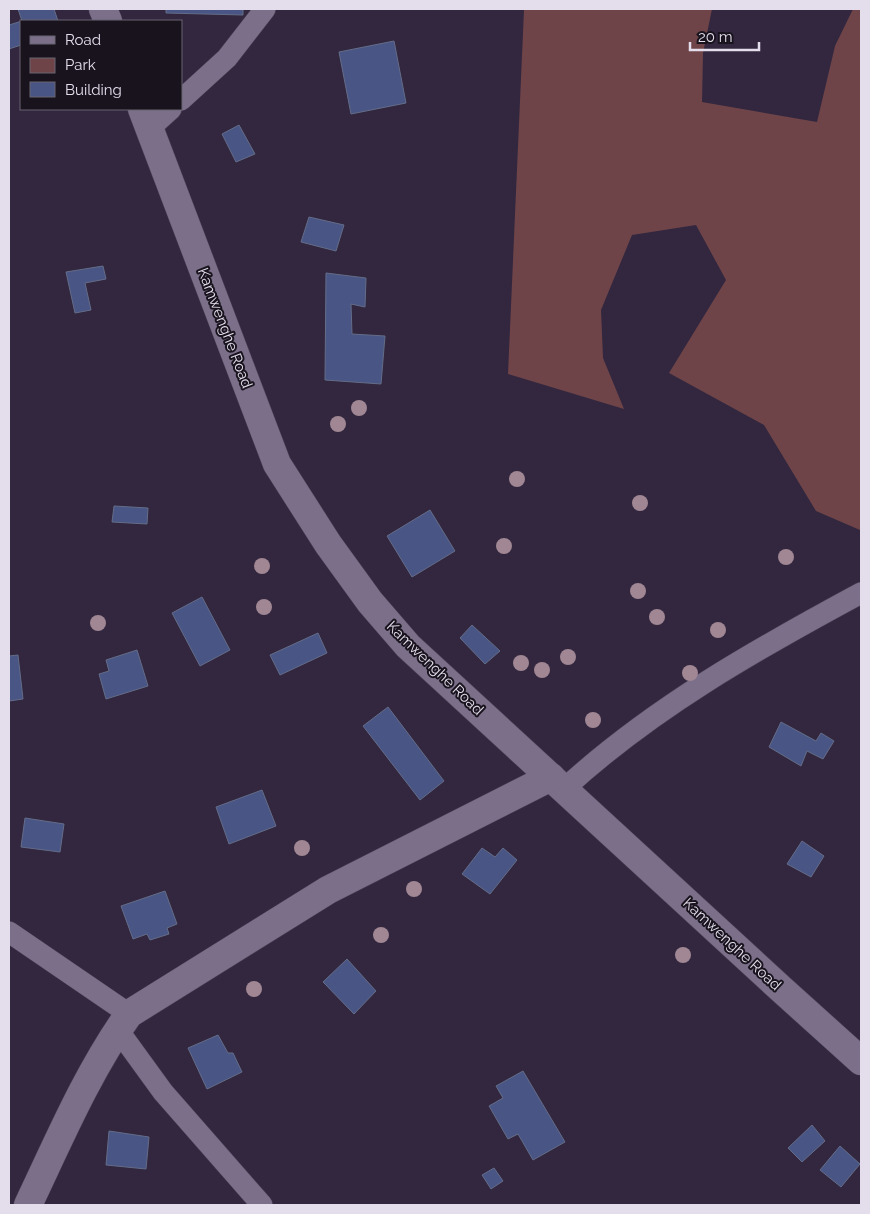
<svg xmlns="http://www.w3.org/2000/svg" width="870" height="1214" font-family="Raleway,sans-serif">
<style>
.green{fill:#6e4448}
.building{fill:#495685;stroke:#646c88}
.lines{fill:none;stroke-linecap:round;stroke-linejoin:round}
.street-casing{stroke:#4e4559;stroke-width:22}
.secondary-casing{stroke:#4e4559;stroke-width:29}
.street{stroke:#7b6f8a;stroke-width:21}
.secondary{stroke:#7b6f8a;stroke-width:28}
.tree{fill:#a18793}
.labels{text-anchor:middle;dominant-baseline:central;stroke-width:4;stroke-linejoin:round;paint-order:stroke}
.street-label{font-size:15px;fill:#e3ddec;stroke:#18131d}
</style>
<rect width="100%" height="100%" fill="#32273f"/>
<path class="green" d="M523,9h189l-9,44 -1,49 115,20 18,-76 18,-37h8v524l-1,-3 -44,-19 -52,-86 -95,-52 57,-93 -30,-55 -64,10 -31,75 2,48 21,51 -116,-35 16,-364z"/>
<g class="building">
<path d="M18,9h38h-2l4,12h-37v24l-12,4v-24l13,-4z"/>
<path d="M166,9h77v6l-77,-2z"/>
<path d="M394,41l12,62 -55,11 -12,-62z"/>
<path d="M239,125l16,29 -19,8 -14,-28z"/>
<path d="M309,217l35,8 -8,26 -35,-9z"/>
<path d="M103,266l3,13 -21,4 6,27 -16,3 -9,-41z"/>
<path d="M326,273l40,5 -1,29 -14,-3 1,30 33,2 -4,48 -56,-4z"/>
<path d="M114,506l34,2 -1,16 -35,-2z"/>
<path d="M430,510l25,41 -43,26 -25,-41z"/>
<path d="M202,597l28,53 -30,16 -28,-53z"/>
<path d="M472,625l28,26 -15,13 -25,-26z"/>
<path d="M318,633l9,20 -47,22 -10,-20z"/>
<path d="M137,650l11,36 -42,13 -7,-25 10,-3 -3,-11z"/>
<path d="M18,655l5,44 -14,2v-45z"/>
<path d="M388,707l56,74 -24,19 -57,-74z"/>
<path d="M781,722l35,19 5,-8 13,8 -11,18 -16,-8 -6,15 -32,-19z"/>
<path d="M262,790l14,36 -47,18 -13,-37z"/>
<path d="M25,818l39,6 -4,28 -39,-5z"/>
<path d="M802,841l22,15 -13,21 -24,-13z"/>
<path d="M482,848l13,9 8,-9 14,12 -27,34 -28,-20z"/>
<path d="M165,891l12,33 -10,4 2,6 -19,6 -3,-6 -14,5 -12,-33z"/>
<path d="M347,959l29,32 -22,23 -31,-32z"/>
<path d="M218,1035l10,18h5l9,19 -35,17 -19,-41z"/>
<path d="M523,1071l42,71 -32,18 -15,-26 -10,5 -19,-33 14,-8 -7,-12z"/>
<path d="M812,1125l13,16 -23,21 -14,-14z"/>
<path d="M109,1131l40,6 -3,32 -40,-4z"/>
<path d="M840,1146l20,18 -19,23 -21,-17z"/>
<path d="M494,1168l9,13 -12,8 -9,-14z"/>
</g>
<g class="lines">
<g class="street-casing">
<g id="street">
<path d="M181,100l46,-42 38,-49"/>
<path d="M150,128l21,-19"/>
<path d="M564,789c88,-81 193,-140 297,-196"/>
<path d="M9,932l120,82"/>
<path d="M118,1030l45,62 99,113"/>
</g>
</g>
<g class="secondary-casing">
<g id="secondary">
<path d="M103,9l5,12"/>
<path d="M142,109l135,355 51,80 42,58 38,44 372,342 81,73"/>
<path d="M28,1205c31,-65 59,-132 101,-191l199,-124 223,-113"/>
</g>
</g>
<use href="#street" class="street"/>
<use href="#secondary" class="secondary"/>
</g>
<g class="tree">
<circle cx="359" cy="408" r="8"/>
<circle cx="338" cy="424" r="8"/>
<circle cx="517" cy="479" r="8"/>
<circle cx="640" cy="503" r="8"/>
<circle cx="504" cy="546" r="8"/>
<circle cx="786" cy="557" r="8"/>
<circle cx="262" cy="566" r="8"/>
<circle cx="638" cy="591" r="8"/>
<circle cx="264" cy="607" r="8"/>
<circle cx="657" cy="617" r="8"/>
<circle cx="98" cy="623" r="8"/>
<circle cx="718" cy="630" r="8"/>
<circle cx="568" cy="657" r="8"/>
<circle cx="521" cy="663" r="8"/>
<circle cx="542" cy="670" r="8"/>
<circle cx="690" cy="673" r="8"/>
<circle cx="593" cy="720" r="8"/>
<circle cx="302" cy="848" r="8"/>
<circle cx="414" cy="889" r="8"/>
<circle cx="381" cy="935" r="8"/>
<circle cx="683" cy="955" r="8"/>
<circle cx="254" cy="989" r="8"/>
</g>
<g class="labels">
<g class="street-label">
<text transform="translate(225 328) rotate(69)">Kamwenghe Road</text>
<text transform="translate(435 668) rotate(44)">Kamwenghe Road</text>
<text transform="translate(732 944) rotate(43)">Kamwenghe Road</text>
</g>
</g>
<rect width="870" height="1214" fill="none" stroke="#e3ddec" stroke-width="20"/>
<rect x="20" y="20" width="162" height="90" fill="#18131d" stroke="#696470"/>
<rect x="30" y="36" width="25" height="8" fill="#7b6f8a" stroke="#696470"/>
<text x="65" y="45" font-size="15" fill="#e3ddec">Road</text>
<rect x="30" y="58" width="25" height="15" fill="#6e4448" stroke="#696470"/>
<text x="65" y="70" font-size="15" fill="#e3ddec">Park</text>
<rect x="30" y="82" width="25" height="15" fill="#495685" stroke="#696470"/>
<text x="65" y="95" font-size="15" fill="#e3ddec">Building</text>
<path d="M690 42v8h69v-8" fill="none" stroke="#e3ddec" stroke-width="2.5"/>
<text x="698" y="42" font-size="15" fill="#e3ddec" stroke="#18131d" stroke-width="4" paint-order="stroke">20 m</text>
</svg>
